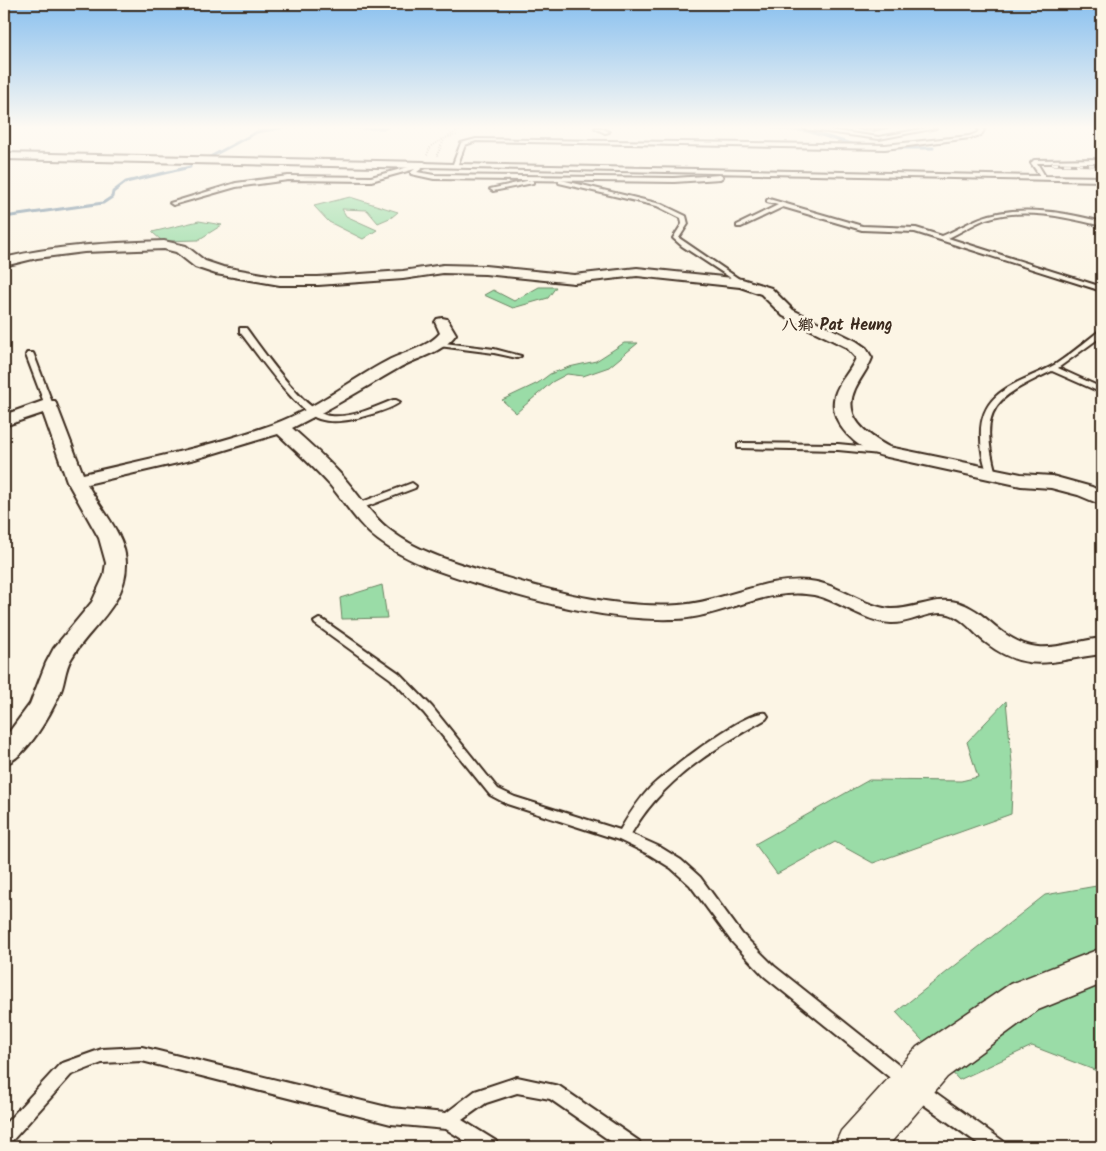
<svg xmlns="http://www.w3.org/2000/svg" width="1106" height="1151" font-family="Kalam,'LXGW WenKai TC',sans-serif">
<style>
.green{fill:#9adca7;stroke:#6a8362}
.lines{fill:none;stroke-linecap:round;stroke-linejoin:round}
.stream{stroke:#748ea1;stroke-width:3}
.service-casing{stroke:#3b2a1e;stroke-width:4}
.minor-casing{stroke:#3b2a1e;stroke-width:4}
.secondary-casing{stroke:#3b2a1e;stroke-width:3}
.path{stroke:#3b2a1e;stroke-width:2;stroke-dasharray:0.5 2;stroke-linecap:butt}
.service{fill:#fcf5e5;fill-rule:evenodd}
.minor{fill:#fcf5e5;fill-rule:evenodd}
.secondary{fill:#fcf5e5;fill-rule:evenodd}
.rail-casing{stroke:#3b2a1e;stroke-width:3}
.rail{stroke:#fcf5e5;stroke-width:2;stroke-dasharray:6;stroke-linecap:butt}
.wall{fill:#be9979;stroke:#3b2a1e}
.shaded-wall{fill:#9b7d63;stroke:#3b2a1e}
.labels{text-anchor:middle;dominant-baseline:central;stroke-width:5;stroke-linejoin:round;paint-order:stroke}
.far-district-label{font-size:16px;font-weight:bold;fill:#3b2a1e;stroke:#fcf5e5}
</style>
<rect width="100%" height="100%" fill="#fcf5e5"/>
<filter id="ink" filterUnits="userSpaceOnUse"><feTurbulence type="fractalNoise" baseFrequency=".02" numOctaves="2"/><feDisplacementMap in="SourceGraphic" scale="10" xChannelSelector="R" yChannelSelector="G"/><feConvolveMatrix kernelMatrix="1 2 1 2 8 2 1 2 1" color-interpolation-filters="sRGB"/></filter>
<g filter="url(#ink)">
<g class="green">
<path d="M350,197l48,15 -6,5 -14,6 -11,-13 -25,-1 4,7 31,14 -14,9 -34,-17 -15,-16z"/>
<path d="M199,221l23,4 -24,15 -36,1 -10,-9z"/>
<path d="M539,287h17l-8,11 -35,10 -29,-13 9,-5 21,11z"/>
<path d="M624,343h14l-29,24 -26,9 -16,-2 -15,8 -36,31 -14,-13 36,-17 12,-9 19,-7 27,-6z"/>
<path d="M382,585l5,33 -45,1 -2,-21z"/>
<path d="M1006,701l7,72 -2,41 -138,49 -38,-21 -58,32 -22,-30 114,-64 92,1 17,-4 -11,-35z"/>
<path d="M1102,885v188l-70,-27 -73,34 -63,-68 149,-117z"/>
</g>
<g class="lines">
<g class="stream">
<path d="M351,128h35"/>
<path d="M776,128l31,3 52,15"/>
<path d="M888,148h45"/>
<path d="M210,157l47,-25 24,-4"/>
<path d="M4,217l99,-14 9,-6 1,-5 13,-10 64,-15"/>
</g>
<g class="service-casing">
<g id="service">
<path d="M595,128h6l8,4 -4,1z"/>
<path d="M803,128h11l65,9 48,-9h9l-57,11 -74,-10z"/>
<path d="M978,128h4l2,2 -3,5 -11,3 -85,11 -409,-8 -11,4 -7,19 582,12 -9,-13 3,-3 68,-1v4h-65l8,13 57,1v4l-678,-14 -7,5 17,3 240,3 46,-3 3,2 -3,2 -46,3 -240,-3 -23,-5v-2l4,-3 -44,12 -83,-1 -52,7 -63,18 -3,-2 66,-20 52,-7 83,1 53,-14 29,1 8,-21 15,-4 409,6 84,-9 8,-3 2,-3z"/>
<path d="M531,180l2,1v2l-40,8 -3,-2z"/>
<path d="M561,180l100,24 25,12 2,8 -9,14 66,45 -5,1 -58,-38 -8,-7 -1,-1 9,-14 -1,-6 -24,-12 -98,-23v-2z"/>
<path d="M769,199l93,27 54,2 26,8c13,-5 25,-13 38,-18 38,-14 85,-6 122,4v4c-36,-9 -79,-19 -116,-7 -13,5 -25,13 -38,19l154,49v4l-187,-59 -53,-2 -79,-23 -42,20h-4v-2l41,-20 -11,-3v-2z"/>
<path d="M240,328h6c15,20 60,86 84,88 22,2 44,-8 63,-16h3l4,2c-9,7 -24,11 -35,14 -14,4 -31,8 -46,3 -22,-7 -63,-67 -79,-87z"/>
<path d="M1099,331h3v5l-44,32 44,20v5l-50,-22c-57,27 -74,36 -56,103l-4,3 -3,-1c-5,-11 -8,-25 -8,-38 -3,-50 42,-55 75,-74 15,-10 29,-22 43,-33z"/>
<path d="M436,342l58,7 27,7 -4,2 -23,-5 -55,-7h-3z"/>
<path d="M27,353h6l1,2 19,50 -1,2h-6l-1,-2 -19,-50z"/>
<path d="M741,443l97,1 42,4 4,3 -4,3 -42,-4 -100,-2v-4z"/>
<path d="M412,483l4,3 -1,2 -55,21 -3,1 -5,-3 2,-2z"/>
<path d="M319,619l4,1 76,53 33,34 66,82 17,8 105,33c9,-15 17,-28 29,-41 14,-15 99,-81 117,-76l2,3 -2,3c-53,30 -104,61 -135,115l29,13 21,13 19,17 42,57 32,32 137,109 2,5 -2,5 -6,3 -6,-3 -135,-109 -32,-34 -42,-57 -19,-17 -21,-13 -31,-15 -112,-36 -17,-9 -66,-82 -33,-34 -76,-55 -1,-2z"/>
<path d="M142,1047l249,61 55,5 29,-22 42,-14 42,9 80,55 2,6h-22l-69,-48 -33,-6 -31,10 -24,17 34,21 2,6h-23l-29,-18 -55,-5 -249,-63 -40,2 -31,12 -61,68 -6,2v-20l56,-61 42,-15z"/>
<path d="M919,1083l6,2 78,56 2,6h-22l-70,-50 -2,-6 2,-6z"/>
</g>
</g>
<g class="minor-casing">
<g id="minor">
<path d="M4,153l420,9 6,3 -6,3 -420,-9z"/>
<path d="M164,241l22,5 19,15 18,6 57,10h38l85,-6 40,-6 42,1 89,9 63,-7 105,11 29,9 22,22 63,31 10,7 6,10c-4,11 -12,20 -17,31 -13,28 12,46 34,58l132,27 31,2 40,11 10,5v13l-24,-10 -27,-7 -30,-2 -138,-30c-24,-6 -56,-32 -48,-61 4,-14 16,-24 21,-37l-10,-11 -63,-31 -22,-22 -21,-7 -103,-11 -63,7 -89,-9 -42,-1 -40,6 -85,6h-38l-64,-11 -21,-7 -19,-15 -12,-3 -80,3 -47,6 -33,8v-8c53,-13 105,-15 160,-17z"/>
<path d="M442,318l5,1 9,15c-14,20 -39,23 -59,35 -35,20 -68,41 -105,59 18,16 36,32 52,50 16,18 28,39 47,53 29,22 65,32 99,42 60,18 125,36 189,32 44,-3 86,-29 131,-24 29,3 52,25 80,28 25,1 45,-14 70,-6 16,5 27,17 40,27 38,30 60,13 102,8v16c-47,5 -74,22 -117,-12 -11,-9 -22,-24 -36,-28 -19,-5 -39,10 -58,9 -29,-2 -50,-22 -77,-28 -47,-9 -93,23 -139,24 -67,2 -133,-16 -197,-35 -35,-11 -71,-22 -100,-44 -20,-15 -32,-36 -48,-55 -16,-18 -35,-35 -52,-51l-83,25 -108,25c13,25 40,52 39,81 0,40 -37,63 -55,94 -6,10 -6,22 -10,32 -9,21 -35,68 -57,73v-25l26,-35 16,-41 8,-15 38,-46 12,-26 2,-13 -7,-25 -32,-57 -24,-68 -39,13v-11l39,-14h12l28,73c64,-15 129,-28 191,-50 41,-15 75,-43 113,-63 17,-9 40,-13 53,-28l-5,-11 2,-3z"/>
</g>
</g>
<g class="secondary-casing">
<path id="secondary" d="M1102,948v36l-64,26 -91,67 -60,70h-53l7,-16 76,-84 93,-63z"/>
</g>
<g class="path">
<path d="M449,136l13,-8"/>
<path d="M427,155l4,-9 12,-7"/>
<path d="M437,155l8,-17 12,-3"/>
</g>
<use href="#service" class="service"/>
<use href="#minor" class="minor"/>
<use href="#secondary" class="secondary"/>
<g class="rail-casing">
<path id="rail" d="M1052,164l50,1"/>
</g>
<use href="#rail" class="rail"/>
</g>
<path class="wall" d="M854,128h35l-15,3h-10z"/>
<path class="shaded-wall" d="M875,128h14l-15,3z"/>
</g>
<linearGradient id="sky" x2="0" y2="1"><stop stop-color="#89c0ef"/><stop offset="0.44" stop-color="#fefaf3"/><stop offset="1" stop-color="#fefaf3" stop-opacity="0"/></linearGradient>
<rect width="1106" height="289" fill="url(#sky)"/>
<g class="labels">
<g class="far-district-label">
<text x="837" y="325">八鄉 Pat Heung</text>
</g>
</g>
<rect width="1106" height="1151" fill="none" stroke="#fcf5e5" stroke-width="20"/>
<rect x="10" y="10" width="1086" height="1131" fill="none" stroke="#3b2a1e" stroke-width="2" filter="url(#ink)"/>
</svg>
